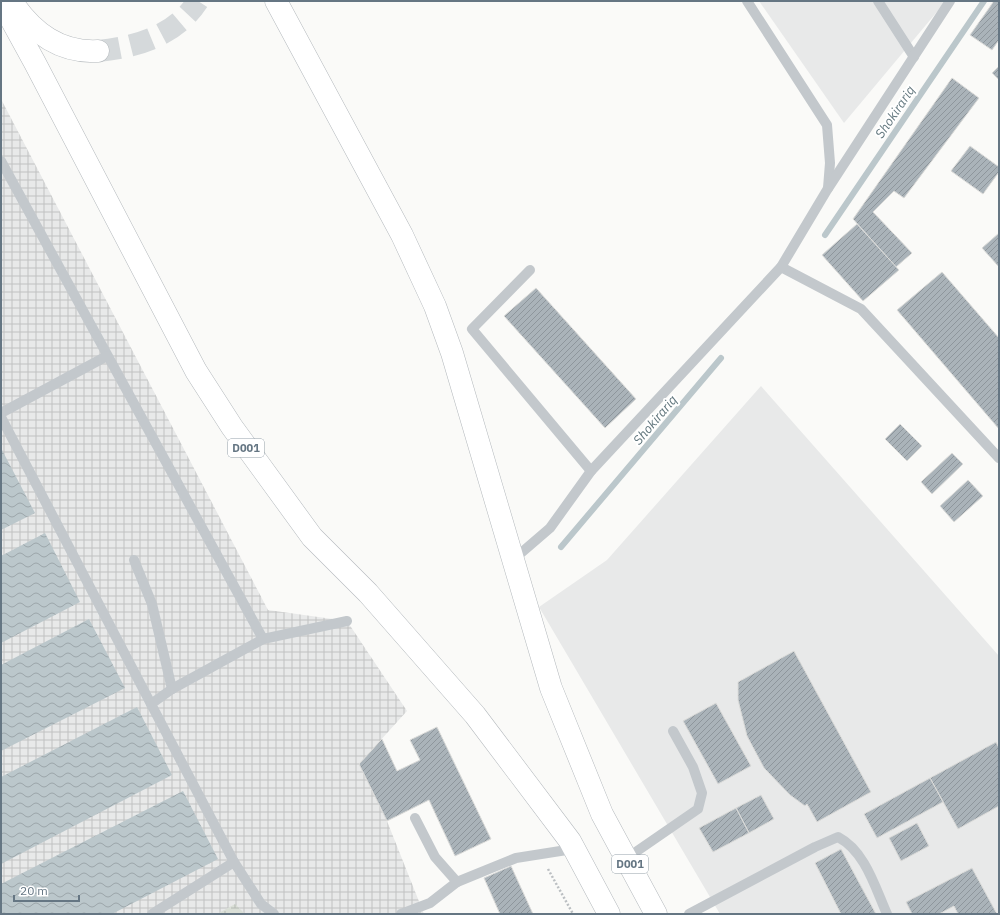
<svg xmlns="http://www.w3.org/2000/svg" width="1000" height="915" font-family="'IBM Plex Sans',sans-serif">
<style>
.built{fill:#e8e9e9}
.industrial{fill:url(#industrial-grid)}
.wetland{fill:url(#wetland-marsh)}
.water{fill:url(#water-waves)}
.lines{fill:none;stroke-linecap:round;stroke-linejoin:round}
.stream{stroke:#bbc7cb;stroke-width:6}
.building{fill:url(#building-hatch);stroke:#dcdcda}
.highway-tunnel{stroke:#d5d9db;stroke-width:22;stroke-dasharray:22 11;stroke-linecap:butt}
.highway-casing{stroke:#b4b9bd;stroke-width:23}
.path{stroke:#bbbfc2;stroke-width:2.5;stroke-dasharray:2 2;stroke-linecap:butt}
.lane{stroke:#c3c8cc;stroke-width:10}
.highway{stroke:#fff;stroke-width:22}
.labels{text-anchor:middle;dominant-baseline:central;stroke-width:4;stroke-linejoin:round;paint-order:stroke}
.shield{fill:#fff;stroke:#939fa8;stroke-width:1}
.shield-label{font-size:11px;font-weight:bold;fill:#657683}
.water-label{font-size:13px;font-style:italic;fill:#60757c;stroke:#fff}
</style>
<defs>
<pattern id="industrial-grid" width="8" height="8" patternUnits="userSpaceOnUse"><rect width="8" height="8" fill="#e8e9e9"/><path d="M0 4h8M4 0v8" fill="none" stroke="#c0c1c2"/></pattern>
<pattern id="wetland-marsh" width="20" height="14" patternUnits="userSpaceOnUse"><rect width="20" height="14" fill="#dadfd7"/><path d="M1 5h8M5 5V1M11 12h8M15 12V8" fill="none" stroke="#b4b9b4"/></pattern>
<pattern id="water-waves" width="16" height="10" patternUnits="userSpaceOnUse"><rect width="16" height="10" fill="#bbc7cb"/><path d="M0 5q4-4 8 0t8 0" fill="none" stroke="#9ca6aa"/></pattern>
<pattern id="building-hatch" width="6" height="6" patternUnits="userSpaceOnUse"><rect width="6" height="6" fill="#aab3b9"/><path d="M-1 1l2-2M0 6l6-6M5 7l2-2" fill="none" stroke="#8e969c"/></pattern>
</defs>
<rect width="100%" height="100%" fill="#fafaf8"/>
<g class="built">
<path d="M759,1h187l-102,122z"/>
<path d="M761,386l238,270v258h-279l-181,-307 68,-47z"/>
</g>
<path class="industrial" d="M1,99l267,511 79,11 60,90 -48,53 28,57 37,93h-423z"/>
<path class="wetland" d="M235,904l10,10h-28z"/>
<g class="water">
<path d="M1,448l34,65 -34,17z"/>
<path d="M45,533l35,69 -79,41v-87z"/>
<path d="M89,619l36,69 -124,63v-86z"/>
<path d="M137,707l35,68 -171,89v-87z"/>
<path d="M183,791l35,68 -106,55h-111v-30z"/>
</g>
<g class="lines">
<g class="stream">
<path d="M825,235l159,-234"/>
<path d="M561,547l160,-189"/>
</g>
</g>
<g class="building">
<path d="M994,1h5v39l-7,10 -22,-15z"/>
<path d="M999,66v14l-7,-7z"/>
<path d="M952,78l27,20 -75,100 -10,-7 -21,21 39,41 -16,14 -43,-48z"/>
<path d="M970,146l29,21v5l-16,22 -32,-23z"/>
<path d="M857,224l42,46 -36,31 -41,-46z"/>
<path d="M999,233v34l-17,-19z"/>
<path d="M942,272l57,66v91l-102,-119z"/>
<path d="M536,288l100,111 -31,29 -101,-112z"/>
<path d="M900,424l22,22 -15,15 -22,-22z"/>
<path d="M952,453l11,11 -31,30 -11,-12z"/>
<path d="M968,480l15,16 -29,26 -14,-16z"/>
<path d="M794,651l77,141 -54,30 -10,-18 -2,2 -15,-11 -26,-27 -17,-32 -9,-36v-18z"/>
<path d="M716,703l35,63 -33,18 -35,-63z"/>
<path d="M437,727l54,112 -36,17 -26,-56 -42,21 -28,-57 23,-25 15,32 23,-11 -10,-20z"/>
<path d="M996,742l3,6v58l-41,23 -28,-51z"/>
<path d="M930,778l13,24 -66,36 -13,-24z"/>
<path d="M761,795l13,24 -25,14 -13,-25z"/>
<path d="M736,808l13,25 -36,19 -14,-24z"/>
<path d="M917,823l12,23 -28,15 -12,-23z"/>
<path d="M841,849l35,65h-35l-26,-51z"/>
<path d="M511,866l22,48h-33l-16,-36z"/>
<path d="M972,868l25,46h-39l-4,-8 -15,8h-27l-6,-12z"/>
</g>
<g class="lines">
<path class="highway-tunnel" d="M98,51c39,-4 77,-15 100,-50"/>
<g class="highway-casing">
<g id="highway">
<path d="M1,1l34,62 161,308 36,56 80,110 56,56 107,122 95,126 39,73"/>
<path d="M276,1l126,234 33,71 17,47 99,335 51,126 54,100"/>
<path d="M12,2c21,31 48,51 86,49"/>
</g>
</g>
<path class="path" d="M548,869l25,45"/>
<g class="lane">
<path d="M747,1l80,124 3,38 -2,25"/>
<path d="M878,1l36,56"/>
<path d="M1,161l262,478"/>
<path d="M781,267l80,42 138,149"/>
<path d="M530,270l-58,59 119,142"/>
<path d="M1,413l106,-57"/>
<path d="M1,417l150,287"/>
<path d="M514,559l36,-31 41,-57 190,-204 46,-77 123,-189"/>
<path d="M134,560l18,44 20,85"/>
<path d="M415,818l20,39 22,25 59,-24 57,-9"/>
<path d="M627,858l71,-49 4,-16 -9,-26 -20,-36"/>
<path d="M234,862l27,42 13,10"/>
<path d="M152,914l82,-52 -83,-158 21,-15 91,-50 84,-18"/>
<path d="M401,914l29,-11 27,-21"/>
<path d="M689,914l126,-67 23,-10c27,14 37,50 49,77"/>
</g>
<use href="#highway" class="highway"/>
</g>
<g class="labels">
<g class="shield">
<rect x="228" y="439" width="36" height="18" rx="3"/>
<rect x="612" y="855" width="36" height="18" rx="3"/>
</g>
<g class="shield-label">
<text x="246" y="448">D001</text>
<text x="630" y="864">D001</text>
</g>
<g class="water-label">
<text transform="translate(895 112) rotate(-56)">Shokirariq</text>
<text transform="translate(655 420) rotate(-50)">Shokirariq</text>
</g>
</g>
<rect width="1000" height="915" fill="none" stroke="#657683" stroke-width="4"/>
<path d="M14 895v6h65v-6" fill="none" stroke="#657683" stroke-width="2"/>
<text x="20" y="895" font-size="12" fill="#657683" stroke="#ffffff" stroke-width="3" paint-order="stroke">20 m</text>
</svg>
